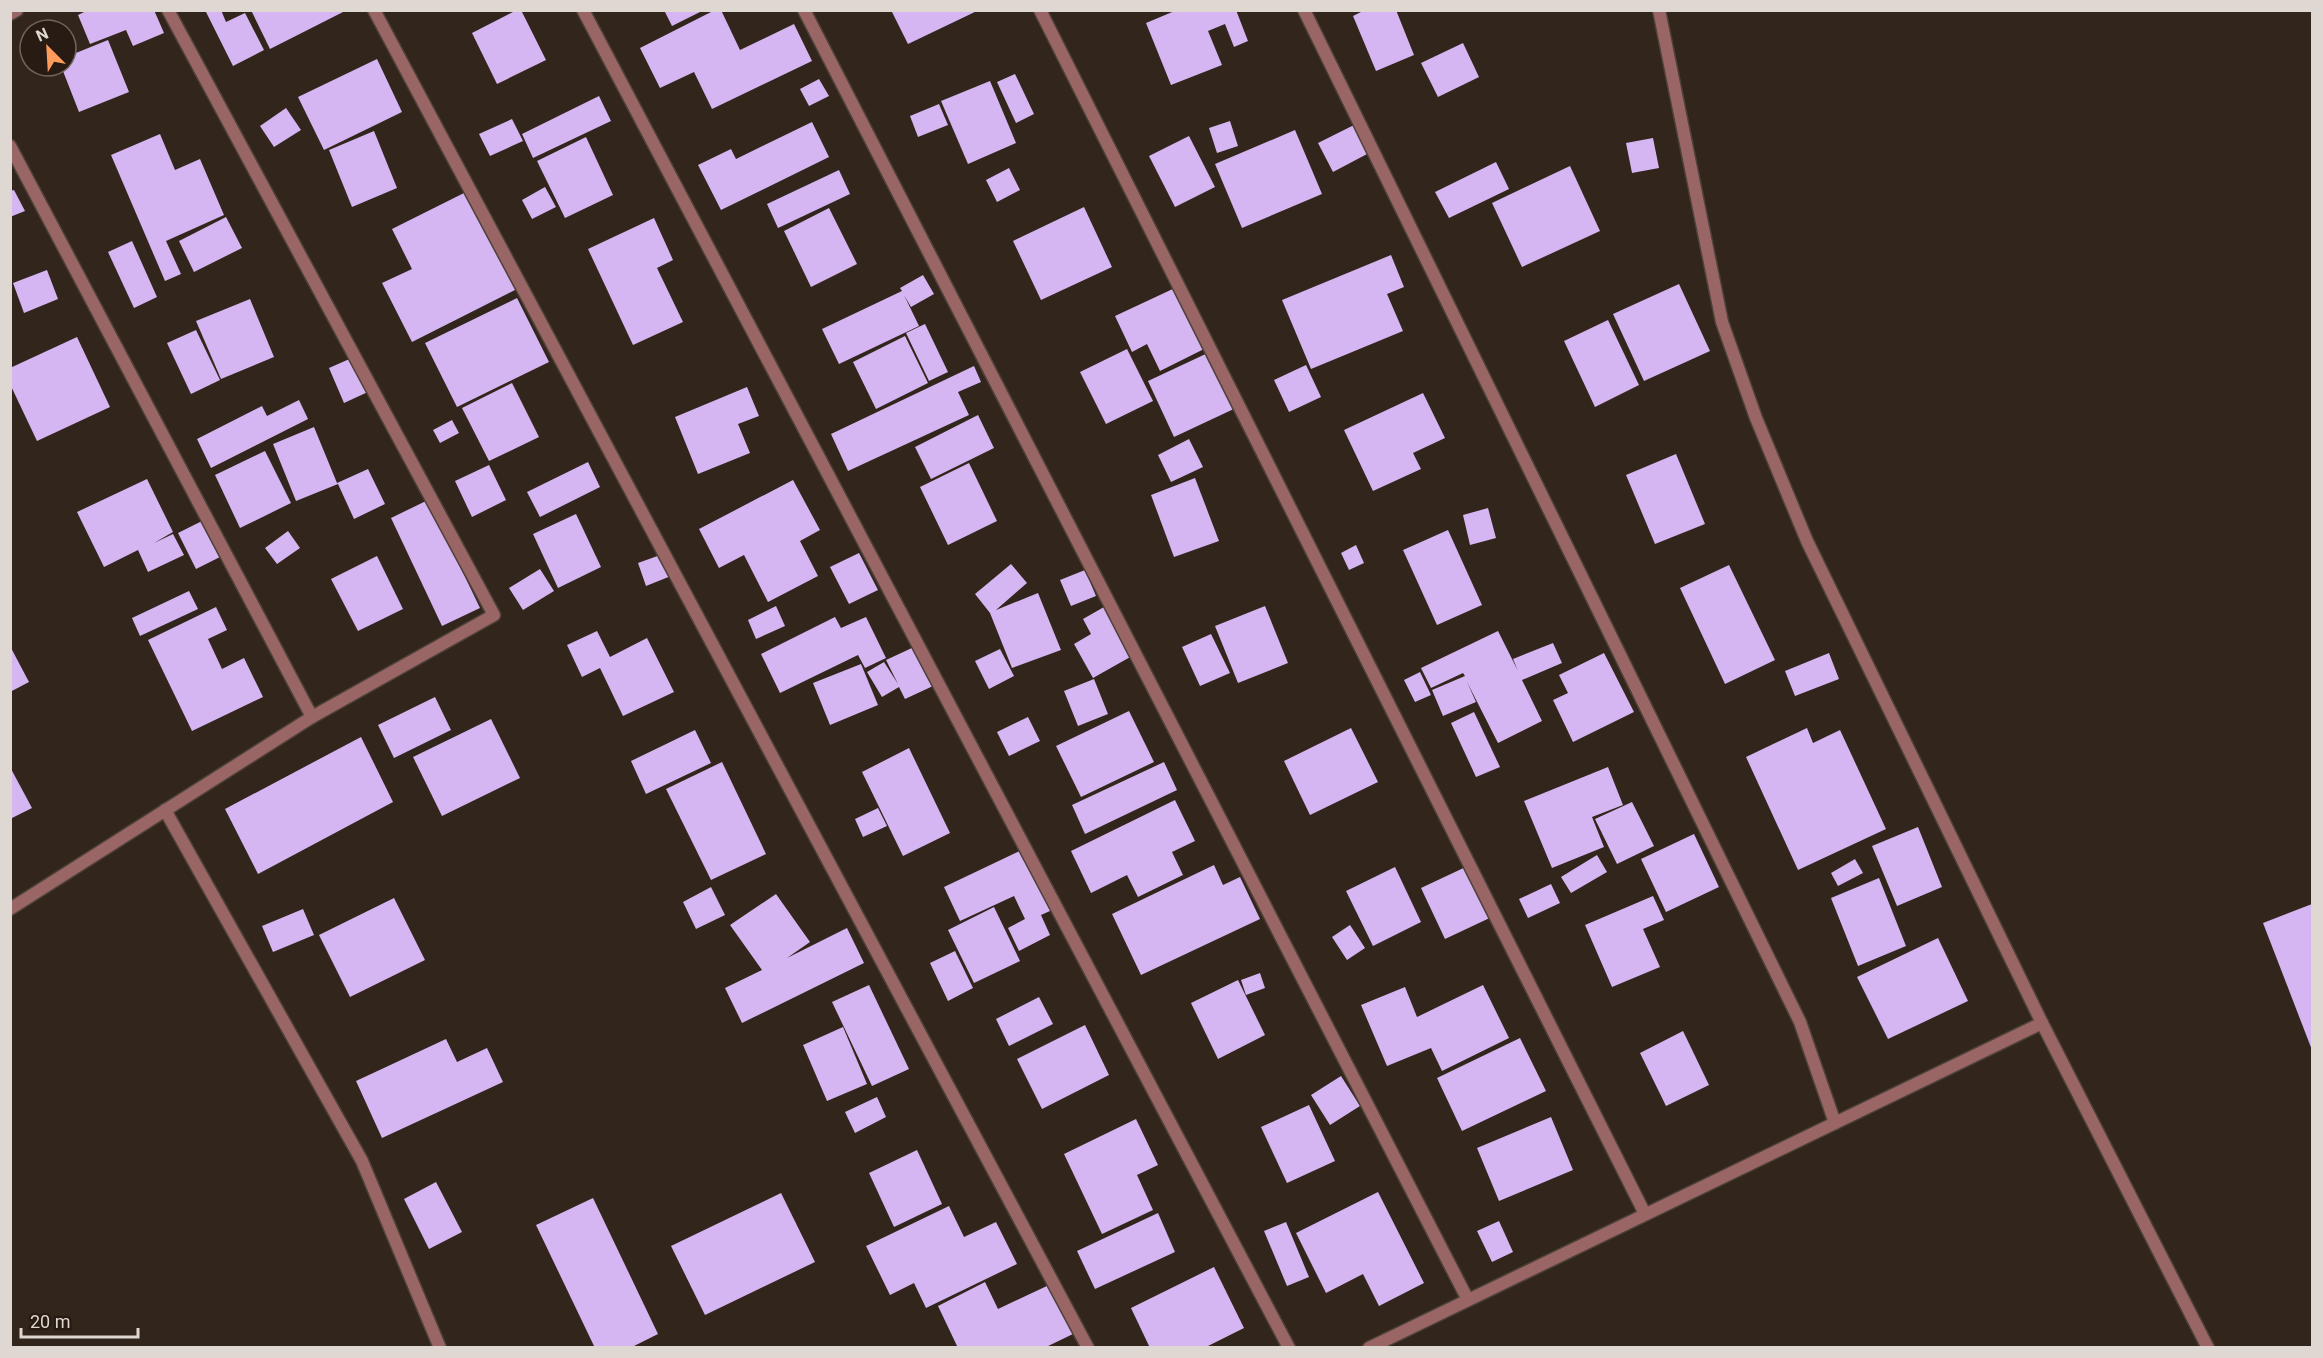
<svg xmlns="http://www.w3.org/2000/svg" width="2323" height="1358" font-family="Roboto,sans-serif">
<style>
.building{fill:#d6b6f2}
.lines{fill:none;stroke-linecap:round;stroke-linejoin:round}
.street-casing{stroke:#4d4139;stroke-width:15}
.street{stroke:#9a6665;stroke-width:12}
</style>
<rect width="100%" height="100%" fill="#31251c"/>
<g class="building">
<path d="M88,10h66l10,23 -31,13 -7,-16 -36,14 -12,-29z"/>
<path d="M205,10h16l5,12 19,-9 19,37 -31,16z"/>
<path d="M251,10h96l-77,39z"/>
<path d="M517,10h4l25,50 -49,24 -25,-51z"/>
<path d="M664,10h40l-32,16z"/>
<path d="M715,10h6l19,40 54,-26 18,37 -100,48 -18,-37 -34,16 -20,-40z"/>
<path d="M891,10h88l-71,34z"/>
<path d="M1177,10h59l12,31 -14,6 -9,-23 -17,7 14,34 -51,20 -25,-62z"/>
<path d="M1365,10h31l18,45 -38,16 -23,-55z"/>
<path d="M108,40l21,52 -50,20 -18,-46h5v-9z"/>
<path d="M1463,43l16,34 -41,20 -17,-34z"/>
<path d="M377,59l25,53 -78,38 -26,-53z"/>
<path d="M1015,74l19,40 -18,9 -19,-41z"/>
<path d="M819,79l10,17 -20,10 -9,-17z"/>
<path d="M990,81l26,62 -48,21 -27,-63z"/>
<path d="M599,96l12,25 -78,37 -11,-24z"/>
<path d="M939,104l9,21 -30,12 -8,-21z"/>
<path d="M286,108l15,22 -27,17 -14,-21z"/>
<path d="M512,119l11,22 -33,15 -11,-22z"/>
<path d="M1230,121l8,25 -21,7 -8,-25z"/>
<path d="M812,122l17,35 -108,53 -23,-45 33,-16 5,10z"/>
<path d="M1354,125l15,28 -36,19 -15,-29z"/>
<path d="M1295,130l27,64 -80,34 -27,-64z"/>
<path d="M374,131l23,57 -45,19 -23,-57z"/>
<path d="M160,134l15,36 25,-11 24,56 -58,26 15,33 -16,7 -54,-126z"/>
<path d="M1189,136l26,51 -40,20 -26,-51z"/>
<path d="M586,137l27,58 -48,23 -28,-57z"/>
<path d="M1653,138l6,30 -27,5 -6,-30z"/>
<path d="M1496,162l13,27 -60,29 -14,-26z"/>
<path d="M1570,166l30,65 -78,36 -30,-64z"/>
<path d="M1009,168l11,22 -23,12 -11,-22z"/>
<path d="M839,170l11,24 -72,34 -11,-24z"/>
<path d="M545,187l11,20 -24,12 -10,-19z"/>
<path d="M14,190l11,21 -15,6v-26z"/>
<path d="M468,191l49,98 -105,53 -30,-59 30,-14 -20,-40z"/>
<path d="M1084,207l28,60 -71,33 -28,-59z"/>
<path d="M829,208l28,56 -46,23 -27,-56z"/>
<path d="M226,217l16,31 -48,24 -15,-31z"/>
<path d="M654,218l19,42 -16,8 26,54 -50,23 -45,-96z"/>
<path d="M132,241l25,56 -23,11 -26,-56z"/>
<path d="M1391,255l13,32 -17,7 16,37 -92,38 -29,-69z"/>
<path d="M47,270l11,29 -34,14 -11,-30z"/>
<path d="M923,275l11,19 -23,13 -7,-12 15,31 -80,38 -17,-35 80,-38 -2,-3z"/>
<path d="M1679,284l31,67 -66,30 -31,-67z"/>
<path d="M1177,287l29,61 -46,23 -13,-27 -15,8 -17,-36z"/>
<path d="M517,298l32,64 -92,45 -32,-64z"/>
<path d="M250,299l24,58 -53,22 -25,-58z"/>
<path d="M1608,320l31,65 -44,22 -31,-66z"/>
<path d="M925,324l23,48 -19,9 -23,-48z"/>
<path d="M196,330l24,50 -29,14 -24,-51z"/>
<path d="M905,336l23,47 -52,26 -23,-47z"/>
<path d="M77,337l33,70 -73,34 -27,-57v-16z"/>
<path d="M1127,349l26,52 -47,23 -26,-52z"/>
<path d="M1212,351l26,56 -64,30 -26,-56z"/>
<path d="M354,357l16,34 -26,12 -15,-35z"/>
<path d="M1306,365l15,32 -32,15 -15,-32z"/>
<path d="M974,366l7,16 -23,10 11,23 -121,56 -17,-37z"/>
<path d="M512,383l27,54 -50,24 -27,-53z"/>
<path d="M747,387l12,29 -21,8 12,29 -52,21 -23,-57z"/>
<path d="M1423,393l22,45 -32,15 8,16 -48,22 -29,-61z"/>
<path d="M299,400l9,19 -97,49 -14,-29 65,-33 5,10z"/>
<path d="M978,415l16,33 -63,31 -16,-32z"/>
<path d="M452,420l7,13 -19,10 -7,-13z"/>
<path d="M314,427l23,56 31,-14 17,35 -31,15 -16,-35 -42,17 -23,-57z"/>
<path d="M1189,439l14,28 -32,15 -13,-27z"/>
<path d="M265,451l26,52 -51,25 -25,-53z"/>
<path d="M1676,454l29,70 -50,20 -29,-69z"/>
<path d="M588,462l12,25 -60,30 -13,-25z"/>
<path d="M969,463l28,58 -49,24 -28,-58z"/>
<path d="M489,465l17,35 -34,17 -17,-36z"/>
<path d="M1195,478l24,63 -45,16 -23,-62z"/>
<path d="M147,479l26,53 -19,11 19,-9 11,21 -36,17 -10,-22 -34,17 -27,-55z"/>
<path d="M793,480l27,50 -20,11 18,35 -50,26 -24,-47 -25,13 -20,-39z"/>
<path d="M428,500l52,108 -38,18 -51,-108z"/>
<path d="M1488,508l8,30 -26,7 -7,-30z"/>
<path d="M576,514l25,53 -43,21 -25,-54z"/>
<path d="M202,521l18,36 -24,12 -18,-36z"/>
<path d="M1448,530l34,75 -45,20 -34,-75z"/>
<path d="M288,531l12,17 -23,16 -12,-16z"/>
<path d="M1356,545l8,18 -15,7 -8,-17z"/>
<path d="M859,553l19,37 -29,14 -19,-37z"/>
<path d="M663,554l8,22 -25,10 -8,-23z"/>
<path d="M377,556l26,53 -45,22 -27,-52z"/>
<path d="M1011,564l16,19 -31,27 42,-17 23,57 -49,18 -22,-55 -15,-19z"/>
<path d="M1729,565l46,95 -50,24 -45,-96z"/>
<path d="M540,569l14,22 -31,19 -14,-22z"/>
<path d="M1085,570l11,26 -25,10 -11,-26z"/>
<path d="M189,591l9,18 -58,27 -8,-18z"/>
<path d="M776,606l9,20 -29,13 -8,-19z"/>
<path d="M1265,606l23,57 -50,20 -23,-57z"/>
<path d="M216,607l11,23 -19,9 14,30 22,-11 19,39 -71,34 -44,-91z"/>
<path d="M1104,607l28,49 -39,22 -19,-34 17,-10 -8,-15z"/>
<path d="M835,617l6,11 25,-11 20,41 -21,10 -7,-13 -78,38 -19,-39z"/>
<path d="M597,631l13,26 37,-19 27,54 -51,24 -23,-48 -18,9 -15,-32z"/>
<path d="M1498,631l20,40 -5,-12 40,-16 9,20 -40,17 20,41 -44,22 -31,-61 9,20 -33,14 -11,-26 33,-14 -2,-3 -32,15 -10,-20z"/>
<path d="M1211,634l19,39 -30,13 -18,-39z"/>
<path d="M10,646l19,36 -19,10z"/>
<path d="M914,647l19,39 -28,13 -6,-12 -17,10 -15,-25 17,-10 14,22 -12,-24z"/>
<path d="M1000,649l14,27 -25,13 -14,-28z"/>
<path d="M1604,653l30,59 -61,30 -20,-42 15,-7 -9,-18z"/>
<path d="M1829,653l10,26 -44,17 -10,-25z"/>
<path d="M861,664l17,41 -48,20 -17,-42z"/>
<path d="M1420,672l11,23 -16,7 -11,-22z"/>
<path d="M1094,679l14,35 -30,12 -14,-35z"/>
<path d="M435,697l16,33 -57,28 -16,-33z"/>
<path d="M1129,711l25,51 -73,35 -25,-51z"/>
<path d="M1474,712l26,55 -24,10 -25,-54z"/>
<path d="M1028,717l12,24 -31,15 -12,-24z"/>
<path d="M491,719l29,59 -78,38 -29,-59z"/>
<path d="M1351,728l27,54 -68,33 -26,-54z"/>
<path d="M1807,728l6,15 27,-13 46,99 -88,41 -52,-113z"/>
<path d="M695,730l16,33 -65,31 -15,-33z"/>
<path d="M361,737l32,65 -135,72 -33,-65z"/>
<path d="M909,748l41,85 -47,23 -41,-84z"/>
<path d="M722,762l44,92 -55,26 -45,-91z"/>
<path d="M1164,762l13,28 -92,44 -13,-29z"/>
<path d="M10,767l22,41 -22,11z"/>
<path d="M1608,767l15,38 -31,12 12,30 -52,21 -28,-67z"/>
<path d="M1175,800l20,41 -23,11 11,23 -45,22 -11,-22 -36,18 -20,-42z"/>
<path d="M1632,802l22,44 -37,18 -22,-45z"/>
<path d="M878,808l9,18 -24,11 -8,-18z"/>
<path d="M1918,827l24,60 -45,19 -25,-60z"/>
<path d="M1694,834l25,53 -53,25 -25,-53z"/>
<path d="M1030,846l29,61 -18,8 9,20 -31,16 -11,-23 17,-9 -11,-23 -54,25 -16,-34z"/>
<path d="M1597,855l10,17 -36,21 -10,-16z"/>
<path d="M1855,859l8,14 -25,13 -7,-13z"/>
<path d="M1472,864l24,51 -51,24 -24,-51z"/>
<path d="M1214,865l9,20 17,-8 20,42 -119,56 -29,-61z"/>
<path d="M1395,867l26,55 -48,24 -27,-55z"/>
<path d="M1879,878l27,68 -48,20 -27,-68z"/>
<path d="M1551,884l9,19 -32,15 -9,-19z"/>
<path d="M711,887l14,28 -29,14 -13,-27z"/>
<path d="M776,894l34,48 -23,16 60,-30 17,35 -122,60 -17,-35 37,-18 -32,-45z"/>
<path d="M1653,896l11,24 -21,9 17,38 -48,20 -27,-62z"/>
<path d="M394,898l31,62 -75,37 -31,-62z"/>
<path d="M2312,904v146l-49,-127z"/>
<path d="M994,907l26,54 -46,22 -26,-53z"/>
<path d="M303,909l11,26 -41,17 -11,-26z"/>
<path d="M1350,925l15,23 -18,12 -15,-23z"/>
<path d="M1938,938l30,63 -80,38 -31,-62z"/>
<path d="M955,951l18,37 -25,13 -18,-38z"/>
<path d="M1260,973l5,15 -19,7 -5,-15z"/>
<path d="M1238,980l27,55 -47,24 -27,-56z"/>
<path d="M869,985l40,84 -37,17 -40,-84z"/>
<path d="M1483,985l26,53 -67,33 -11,-23 -44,18 -26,-61 44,-18 12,30z"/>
<path d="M1039,997l14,27 -44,22 -13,-27z"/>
<path d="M1085,1025l24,50 -67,34 -25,-50z"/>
<path d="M843,1027l24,57 -40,17 -24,-56z"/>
<path d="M1683,1031l26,54 -43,21 -26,-53z"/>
<path d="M1520,1038l26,53 -84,40 -25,-53z"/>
<path d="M446,1039l11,23 30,-14 16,34 -121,56 -26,-57z"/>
<path d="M1341,1076l19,30 -30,19 -19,-30z"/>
<path d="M877,1097l9,20 -31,16 -10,-21z"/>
<path d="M1309,1105l26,56 -48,22 -26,-56z"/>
<path d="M1551,1117l22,53 -74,31 -22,-53z"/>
<path d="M1136,1119l22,46 -21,10 16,35 -51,24 -38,-80z"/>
<path d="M917,1150l25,54 -48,23 -25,-54z"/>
<path d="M436,1182l26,50 -33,17 -25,-50z"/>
<path d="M1378,1192l46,91 -45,23 -16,-32 -37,19 -30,-60z"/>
<path d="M781,1193l34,69 -110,53 -34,-69z"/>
<path d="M593,1198l65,136 -28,14h-35l-59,-123z"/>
<path d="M949,1206l15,31 32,-15 21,42 -91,44 -12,-25 -24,12 -24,-49z"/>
<path d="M1158,1213l17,39 -80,37 -18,-38z"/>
<path d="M1499,1221l14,31 -21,10 -15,-31z"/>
<path d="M1286,1222l23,55 -22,9 -23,-55z"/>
<path d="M1214,1267l30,61 -40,20h-54l-19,-40z"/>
<path d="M985,1282l13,27 51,-24 24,49 -29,14h-86l-20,-42z"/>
</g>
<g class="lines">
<g class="street-casing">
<g id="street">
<path d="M374,10l714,1338"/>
<path d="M583,10l706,1338"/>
<path d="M804,10l664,1290"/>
<path d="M1040,10l605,1204"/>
<path d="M1304,10l496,1012 35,101"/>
<path d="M1659,10l63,312 34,96 51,123 235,482 166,325"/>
<path d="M10,14l7,-4"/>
<path d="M10,146l302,571"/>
<path d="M165,810l197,351 78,187"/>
<path d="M10,909l302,-192 182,-102 -326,-605"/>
<path d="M1369,1348l673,-325"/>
</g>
</g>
<use href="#street" class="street"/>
</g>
<rect width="2323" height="1358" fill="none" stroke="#dfd7d1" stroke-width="24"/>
<g transform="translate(48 48) rotate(336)"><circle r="28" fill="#271b13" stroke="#71665f" stroke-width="1.5"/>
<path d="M0-4.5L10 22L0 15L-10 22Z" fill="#ff9b5b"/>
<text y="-9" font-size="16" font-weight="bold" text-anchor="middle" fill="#dfd7d1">N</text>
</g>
<path d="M21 1328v9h117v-9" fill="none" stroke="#dfd7d1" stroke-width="3"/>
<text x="30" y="1328" font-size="18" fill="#dfd7d1" stroke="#271b13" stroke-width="4.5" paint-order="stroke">20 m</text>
</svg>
